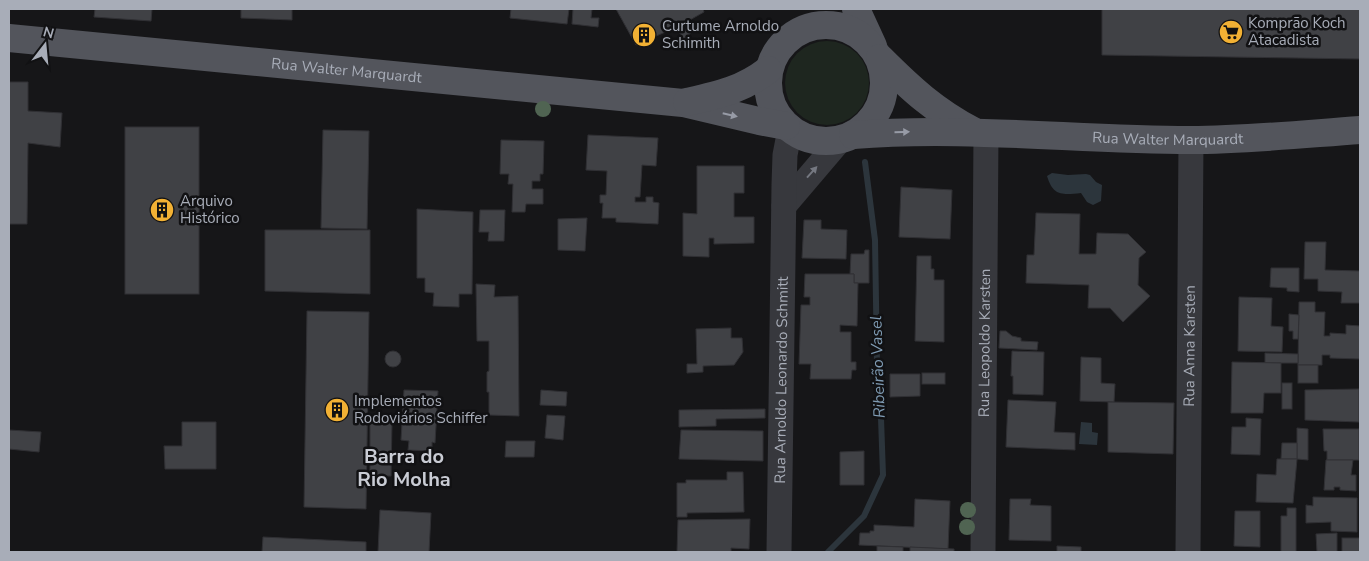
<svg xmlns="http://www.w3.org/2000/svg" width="1369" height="561" font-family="'Nunito Sans',sans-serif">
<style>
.green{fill:#1e261f}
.water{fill:#2c353c}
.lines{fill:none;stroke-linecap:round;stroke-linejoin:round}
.stream{stroke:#2c353c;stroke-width:6}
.building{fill:#404145;stroke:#303034}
.minor{stroke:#37383d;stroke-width:25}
.primary{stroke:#53555c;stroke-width:28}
.tree{fill:#506452}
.oneway{fill:#979ba6}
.oneway2{fill:#757881}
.labels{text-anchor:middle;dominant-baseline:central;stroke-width:5;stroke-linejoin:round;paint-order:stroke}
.poi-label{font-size:15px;fill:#a8adb8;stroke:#111113;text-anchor:start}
.street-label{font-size:15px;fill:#a8adb8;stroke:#111113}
.water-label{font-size:16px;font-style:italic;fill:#7f9bb3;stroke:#111113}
.district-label{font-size:20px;font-weight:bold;fill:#c9ccd4;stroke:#111113}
</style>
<rect width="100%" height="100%" fill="#161618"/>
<circle class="green" cx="827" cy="83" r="42"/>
<g class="water">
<path d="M1052,173l16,2 18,-1 4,1 6,7 6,3 -1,16 -8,4 -6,-3 -6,-9c-19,2 -28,3 -34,-17z"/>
<path d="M1081,422l11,1v9l6,1 -1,12 -18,-1z"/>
</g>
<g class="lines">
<path class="stream" d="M828,552l36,-36 19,-41 -2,-57 -4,-55 -2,-123 -10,-78"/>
</g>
<g class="building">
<path d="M95,9h57l-1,12 -57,-4z"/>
<path d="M241,9h51v11l-51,-2z"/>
<path d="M511,9h58l-2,15 -57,-6z"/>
<path d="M573,9h19l-1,9h8l-1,9 -26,-3z"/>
<path d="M616,9h87l1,3 -23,13 -45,20z"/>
<path d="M1102,9h258v50l-258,-4z"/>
<path d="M689,21l4,9 -9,11 -7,-13z"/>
<path d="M9,82h19v29l34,2 -2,34 -32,-4 -1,81h-18z"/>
<rect x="125" y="127" width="74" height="167"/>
<path d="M323,130l46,1 -2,98 -46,-1z"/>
<path d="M588,135l70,3 -2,28 -14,-1 -2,32h-5v5h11v-5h7v5l6,1 -1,21 -42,-2v-4h-14l1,-15h-3v-8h6l1,-24 -21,-1z"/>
<path d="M501,140l43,1 -1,33h-3v7h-8v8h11v15h-17l-1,8h-13l1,-28h-5l1,-10h-9z"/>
<path d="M697,166h47v27h-10v24h20v26l-40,1v-6h-5v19l-26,-1v-43l14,1z"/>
<path d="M901,187l51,3 -2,49 -51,-2z"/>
<path d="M417,209l56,3 -1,82h-13v13l-26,-1 1,-13 -9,-1v-14h-8z"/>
<path d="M480,210h25l-1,31h-16l1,-9h-10z"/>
<path d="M1036,213l44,1 -1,40h17l1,-21 31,1 18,18 -7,6 -1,27 12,11 -27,26 -13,-14h-22l1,-23 -63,-2 1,-28h7z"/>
<path d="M587,218l-2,33 -27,-1v-31z"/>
<path d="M804,220h17v9l26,1 -1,29 -44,-1z"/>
<path d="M265,230h105v64l-105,-3z"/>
<path d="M1305,242h21l-1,28 35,1v32h-19l1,-11 -24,-1v-12h-14z"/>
<path d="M865,250h4v33h-15v-9h-4l1,-20h13z"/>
<path d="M917,256h14v13h3v11h10v62l-29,-1z"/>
<path d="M1271,268h28v24l-12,-1v-3l-17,-1z"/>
<path d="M805,274h49v9h4l-1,43 -17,-1v7h11v30h5v8h-4l-1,9h-41l1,-15h-12l2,-59h9v-8h-6z"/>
<path d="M476,284l19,1 -1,12 24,-1 1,120 -30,-1v-23h-2v-20l2,-1v-30h-12z"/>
<path d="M1239,297l33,1 -1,28 12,1 -1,25 -44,-1z"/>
<path d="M1299,302h16v10h10l-1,24h6v-3l16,1v-9l14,1v33l-30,-1v-3h-8v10h-24z"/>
<path d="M307,311l62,1 -3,197 -62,-2z"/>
<path d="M1289,314l10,1 -1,24h-5v-8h-4z"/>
<path d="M731,328v10h11l1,14 -9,13 -31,1v6l-16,1v-9h10l-1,-35z"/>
<path d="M1000,331h6l6,5 9,2v3l17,1 -1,8 -38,-2z"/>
<path d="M1012,351l32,1 -1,43 -30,-1v-18h-2z"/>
<circle cx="393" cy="359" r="8"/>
<path d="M1265,353l33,1v9h-33z"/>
<path d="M1081,357l20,1v25l14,1 -1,18 -34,-1z"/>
<path d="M1232,362l49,1v30h-17l-1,20h-32z"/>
<rect x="1298" y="365" width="20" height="18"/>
<rect x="922" y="373" width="23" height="11"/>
<path d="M890,374h30v22l-30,1z"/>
<rect x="1282" y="383" width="10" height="26"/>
<path d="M1359,389v33l-54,-2v-30z"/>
<path d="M404,390l34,1 -3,52 -3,-1v9l-24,-1 1,-9 -8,-1z"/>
<path d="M541,390l26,2 -1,14 -26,-1z"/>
<path d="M1008,400l48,2 -2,30 21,1v17l-69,-3z"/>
<path d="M1108,402l66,1 -1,51 -65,-2z"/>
<path d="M765,409v9l-49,1v7l-37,1v-17z"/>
<path d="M547,415l18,1 -2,24 -18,-2z"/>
<path d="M1246,418l15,1 -1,36 -29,-1 1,-27h14z"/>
<path d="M182,422h34v47h-51l-1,-23h18z"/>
<path d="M370,422h22l-1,54h-21z"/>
<path d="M1297,428l11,1v31l-11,-1z"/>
<path d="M1323,429h36v31h-32v-9h-3z"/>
<path d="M9,430l32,2 -2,20 -30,-3z"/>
<path d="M681,430l82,1v30l-84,-2z"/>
<path d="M506,441h29l-1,16h-29z"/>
<path d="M1282,443h15v16h-16z"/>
<path d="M864,451v34h-24v-33z"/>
<path d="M1277,459h20l-4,44 -37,-1 1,-28 19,1z"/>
<path d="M1326,460h27l-2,15h5v16l-16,-1v-3h-6v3h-10z"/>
<path d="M727,472h16l1,40 -57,1v4h-10v-34h9v-3h41z"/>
<path d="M1313,497l44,1v34l-26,-1v-9l-25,1v-18l7,1z"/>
<path d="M915,499l35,2 -2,48 -89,-4 1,-12h10v-2h4v-6l40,2z"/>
<path d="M1010,499h21l-1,6 21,1v35l-42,-1z"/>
<path d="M1287,508h9v44h-15v-36h6z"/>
<path d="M380,510l51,3 -2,39h-51z"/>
<path d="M1235,511h25v36l-26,-1z"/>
<path d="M750,519l-1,30 -18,-1v4h-54l1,-32z"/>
<path d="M1337,533v19h-20l-1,-18z"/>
<path d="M263,537l103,5v10h-104z"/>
<rect x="1342" y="538" width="18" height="14"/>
<path d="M877,546l26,1v5h-26z"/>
<path d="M1057,546l24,1v5h-24z"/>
<path d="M910,547l44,2v3h-44z"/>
</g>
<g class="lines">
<g class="minor">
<path d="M784,206l57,-67"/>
<path id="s1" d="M779,552l5,-367 1,-30 5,-26"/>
<path id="s2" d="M983,552l3,-419"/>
<path id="s3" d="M1188,552l3,-412"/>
</g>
<g class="primary">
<path d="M856,9l17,37"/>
<circle cx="826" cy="83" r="58"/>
<path id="s4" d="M9,38l674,65 76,18 27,5"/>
<path d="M880,58c31,31 55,53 93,73"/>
<path d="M687,102c31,-7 55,-12 81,-32"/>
<path id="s5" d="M853,135c112,-9 225,5 337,5 57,0 114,-6 170,-10"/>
</g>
</g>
<g class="tree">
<circle cx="543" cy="109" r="8"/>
<circle cx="968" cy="510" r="8"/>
<circle cx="967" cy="527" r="8"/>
</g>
<defs><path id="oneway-solid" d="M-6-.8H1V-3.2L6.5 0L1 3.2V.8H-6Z" transform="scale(1.25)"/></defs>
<g class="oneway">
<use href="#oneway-solid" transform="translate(730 115) rotate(13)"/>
<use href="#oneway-solid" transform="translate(902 132) rotate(-1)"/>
</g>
<use class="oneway2" href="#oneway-solid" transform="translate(812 172) rotate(-48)"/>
<defs>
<g id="supermarket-disc" transform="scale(1.25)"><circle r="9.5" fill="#f2b134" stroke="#111113"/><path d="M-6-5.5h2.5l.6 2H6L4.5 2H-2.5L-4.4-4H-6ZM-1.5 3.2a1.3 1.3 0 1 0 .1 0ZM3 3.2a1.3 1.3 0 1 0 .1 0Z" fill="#111"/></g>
<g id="building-disc" transform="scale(1.25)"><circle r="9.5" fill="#f2b134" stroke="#111113"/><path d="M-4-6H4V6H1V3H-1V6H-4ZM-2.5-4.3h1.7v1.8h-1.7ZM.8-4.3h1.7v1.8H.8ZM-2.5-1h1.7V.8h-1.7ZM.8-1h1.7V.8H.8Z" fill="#111"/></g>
</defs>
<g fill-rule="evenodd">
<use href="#supermarket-disc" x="1231" y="32"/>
<use href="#building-disc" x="644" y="35"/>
<use href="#building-disc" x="162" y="210"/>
<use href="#building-disc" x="337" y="410"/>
</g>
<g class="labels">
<g class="poi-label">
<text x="1248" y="23">Komprão Koch<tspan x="1248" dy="17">Atacadista</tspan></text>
<text x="662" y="26">Curtume Arnoldo<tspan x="662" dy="17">Schimith</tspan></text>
<text x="180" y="201">Arquivo<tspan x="180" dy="17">Histórico</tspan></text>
<text x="354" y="401">Implementos<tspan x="354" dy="17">Rodoviários Schiffer</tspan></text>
</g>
<g class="street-label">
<text stroke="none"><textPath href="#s4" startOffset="339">Rua Walter Marquardt</textPath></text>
<text stroke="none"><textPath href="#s5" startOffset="315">Rua Walter Marquardt</textPath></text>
<text stroke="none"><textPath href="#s2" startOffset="209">Rua Leopoldo Karsten</textPath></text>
<text stroke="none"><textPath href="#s3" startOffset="206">Rua Anna Karsten</textPath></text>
<text stroke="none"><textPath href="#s1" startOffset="172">Rua Arnoldo Leonardo Schmitt</textPath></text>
</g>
<g class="water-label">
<text transform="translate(878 367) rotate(-92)">Ribeirão Vasel</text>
</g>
<g class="district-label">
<text x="404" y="456">Barra do<tspan x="404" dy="23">Rio Molha</tspan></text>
</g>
</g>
<rect width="1369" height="561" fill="none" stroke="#a8adb8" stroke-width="20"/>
<g transform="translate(45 45) rotate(16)" stroke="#111113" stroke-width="4" paint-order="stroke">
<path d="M0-4L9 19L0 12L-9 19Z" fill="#a8adb8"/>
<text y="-8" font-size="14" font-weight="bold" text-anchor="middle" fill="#a8adb8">N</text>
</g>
</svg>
